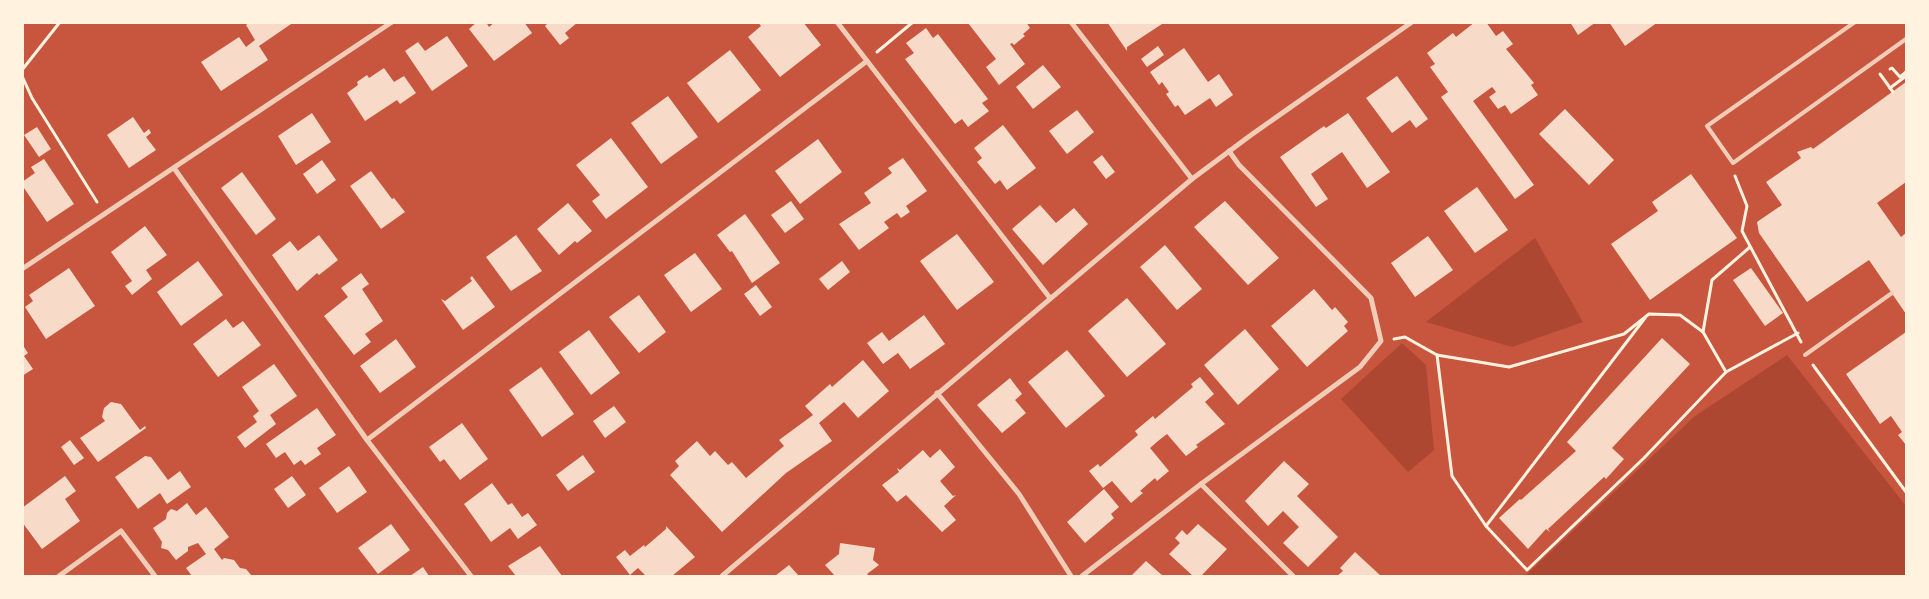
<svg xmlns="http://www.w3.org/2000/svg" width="1929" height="599" font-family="Helvetica,sans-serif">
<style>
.green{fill:#ae4732}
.building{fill:#f7dbc8}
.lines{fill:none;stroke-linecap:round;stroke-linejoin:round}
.path{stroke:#fff3e0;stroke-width:3}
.service{stroke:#f1ccb7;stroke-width:4}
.minor{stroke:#f1ccb7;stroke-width:5}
</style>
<rect width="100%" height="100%" fill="#c8553d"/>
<g class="green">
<path d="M1535,238l48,84 -71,25 -86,-25z"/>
<path d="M1402,343l24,22 8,85 -26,22 -67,-73z"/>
<path d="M1787,355l119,151v70h-381l170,-160z"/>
</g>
<g class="building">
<path d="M250,22h44l-35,24 9,14 -47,31 -20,-29 38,-25 7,10 9,-7 -9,-15z"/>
<path d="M477,22h9l3,5 6,-5h29l8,11 -38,28 -25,-32z"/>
<path d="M549,22h29l-13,11 4,5 -9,7 -15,-19z"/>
<path d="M758,22h45l18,23 -41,32 -32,-40 13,-11z"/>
<path d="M1026,22l4,6 -7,6 2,2 -11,9 -2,-2 -2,1 15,20 -26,21 -13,-18 10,-8 -28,-36z"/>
<path d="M1107,22h58l-38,25v4z"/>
<path d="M1475,22h11l10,14 7,-5 10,13 -7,5 28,34 -3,2 7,10 -27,19 -6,-9 -7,4 -9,-12 7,-5 -4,-5 -19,14 61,84 -19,14 -74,-102 7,-5 -18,-25 5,-3 -8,-11 26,-20 3,4z"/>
<path d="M1570,22h26l-18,13z"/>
<path d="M1609,22h49l-33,24z"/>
<path d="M926,28l7,10 5,-4 50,65 -6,4 7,8 -21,16 -6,-8 -7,5 -50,-65 9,-6 -8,-10z"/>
<path d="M447,36l21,30 -36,25 -27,-40 13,-9 7,9z"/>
<path d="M1158,46l6,9 -17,12 -6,-8z"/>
<path d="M1184,48l24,34 11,-8 14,21 -17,12 -6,-9 -25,17 -7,-10 -3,2 -9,-13 3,-2 -7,-10 -3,3 -9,-13z"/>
<path d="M730,50l31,40 -43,33 -31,-40z"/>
<path d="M1043,65l18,22 -28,22 -17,-22z"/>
<path d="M384,68l10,14 10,-6 12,17 -16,11 -3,-4 -32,21 -18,-28 11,-8 -1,-3 10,-7 2,3z"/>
<path d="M1397,76l31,43 -12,9 -6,-8 -18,13 -26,-35z"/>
<path d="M1906,82v100l-29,21 24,34 5,-4v81l-37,-54 -62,42 -48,-69 -2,-11 25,-17 -16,-23 35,-24 -4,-6 14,-5 2,2z"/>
<path d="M668,96l30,41 -37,27 -30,-41z"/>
<path d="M1565,109l49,51 -25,25 -50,-51z"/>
<path d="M1077,110l17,22 -27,22 -18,-23z"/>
<path d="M312,113l19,29 -35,23 -18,-29z"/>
<path d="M1348,113l42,59 -23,16 -25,-36 -31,22 17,25 -12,8 -36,-50 44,-31 2,2z"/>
<path d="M133,117l11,16 5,-4 2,4 -5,4 10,13 -27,18 -22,-33z"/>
<path d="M1003,125l33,43 -29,22 -7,-10 -5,4 -18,-22 5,-4 -8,-10z"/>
<path d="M37,127l14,22 -12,8 -15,-22z"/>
<path d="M611,138l37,49 -42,32 -14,-18 8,-6 -24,-30z"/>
<path d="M818,139l24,33 -42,32 -25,-33z"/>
<path d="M1102,155l13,17 -9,7 -13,-17z"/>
<path d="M903,158l24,33 -21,15 4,6 -9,6 -4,-5 -13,9 5,6 -30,22 -20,-26 32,-21 -7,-10 28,-20 -4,-5z"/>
<path d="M44,159l30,45 -27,18 -25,-37v-3l13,-9 -4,-6z"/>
<path d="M322,160l14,20 -19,14 -14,-20z"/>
<path d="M371,171l21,28 2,-1 11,14 -24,17 -31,-43z"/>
<path d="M242,172l34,47 -20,16 -35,-47z"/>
<path d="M1691,174l46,64 -87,62 -39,-56 47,-33 -6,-9z"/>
<path d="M1477,187l31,43 -33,23 -31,-42z"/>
<path d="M791,201l13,18 -19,14 -14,-18z"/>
<path d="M1225,201l54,57 -31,27 -54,-58z"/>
<path d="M568,203l24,28 -15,12 -2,-2 -16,14 -22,-26z"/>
<path d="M1040,205l16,18 18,-15 14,16 -45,41 -31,-36z"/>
<path d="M745,214l35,49 -28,20 -20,-32 -2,1 -13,-17z"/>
<path d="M145,226l22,29 -21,15 6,9 -20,16 -7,-9 7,-5 -21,-29z"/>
<path d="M957,234l37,48 -37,28 -37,-49z"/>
<path d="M319,235l19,25 -19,15 -2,-2 -20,18 -25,-36 18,-14 8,10z"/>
<path d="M516,235l26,36 -31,20 -25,-34z"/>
<path d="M1428,236l25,34 -38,27 -24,-34z"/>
<path d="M1165,245l37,44 -25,21 -37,-43z"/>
<path d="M695,253l27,36 -31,23 -27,-37z"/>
<path d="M198,261l25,34 -42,31 -24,-34z"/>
<path d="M842,261l8,11 -22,18 -9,-11z"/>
<path d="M69,268l26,38 -49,33 -21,-32 8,-6 -4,-6z"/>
<path d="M1751,268l32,45 -18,13 -32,-46z"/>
<path d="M361,273l8,11 -7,5 21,32 -18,13 6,8 -17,13 -30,-39 24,-19 -7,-9z"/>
<path d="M472,276l23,31 -32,23 -22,-31 4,2 27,-20 -2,-3z"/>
<path d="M756,285l16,22 -12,9 -16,-22z"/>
<path d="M1314,289l18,21 3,-3 13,15 -4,4 4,5 -41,36 -36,-41z"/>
<path d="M639,295l27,37 -27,21 -30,-36z"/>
<path d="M1127,298l39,46 -39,33 -39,-46z"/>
<path d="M924,315l21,29 -35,25 -12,-16 -15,11 -16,-21 15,-11 7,9z"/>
<path d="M226,319l7,9 10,-7 18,24 -43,32 -25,-33z"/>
<path d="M1245,329l34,40 -41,36 -34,-40z"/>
<path d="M589,330l31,43 -29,22 -32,-43z"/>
<path d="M1906,332v113l-8,-10 4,-3 -11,-16 -11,8 -34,-50z"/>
<path d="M1662,338l28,26 -78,84 12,11 -18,20 -2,-2 -56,52 2,3 -4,-3 -18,20 -29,-31 21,-19 1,1 55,-49 -9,-9z"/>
<path d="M396,339l20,28 -36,26 -20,-27z"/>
<path d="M22,344l6,9 -4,3 9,13 -11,7z"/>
<path d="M1067,350l38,46 -39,32 -38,-46z"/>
<path d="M863,360l26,31 -31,27 -14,-16 -13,11 -12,10 13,18 -46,32 -64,59 -52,-57 9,-9 -4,-5 22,-20 13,15 5,-5 13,14 4,-3 14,16 38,-32 -5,-6 34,-25 -8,-9 25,-22 2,3z"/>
<path d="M274,364l23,32 -27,19 6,9 -31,24 -8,-11 20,-15 -4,-6 6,-5 -17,-24z"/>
<path d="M541,367l33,47 -32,23 -33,-47z"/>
<path d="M1200,377l14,17 -9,8 20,22 -29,21 2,2 -12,9 -19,-22 -9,7 -8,7 19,23 -12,10 -2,-3 -7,6 -8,7 3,2 -12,10 -19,-22 -9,7 -14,-17 9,-7 2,3 38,-32 -3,-4 18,-15 2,3 38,-32 -2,-3z"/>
<path d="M1010,378l12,16 -7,6 11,13 -24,20 -25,-28z"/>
<path d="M111,402l10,2 19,26 5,-4 1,2 -48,34 -18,-24 25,-17 -3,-4 2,-9z"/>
<path d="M614,406l12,16 -21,16 -12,-17z"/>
<path d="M317,408l19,27 -19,13 4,6 -16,11 -4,-5 -7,5 -9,-13 -9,6 -10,-14z"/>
<path d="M462,423l26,36 -28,21 -16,-21 -4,3 -11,-15z"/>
<path d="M70,440l14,18 -10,7 -13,-18z"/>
<path d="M940,449l15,18 -15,14 13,15 3,-1 -12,11 12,14 -14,12 -36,-37 -9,7 -15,-17 17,-13 -2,-4 3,2 23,-20 7,8z"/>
<path d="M583,455l12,17 -27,19 -12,-16z"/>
<path d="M145,456l6,1 17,23 12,-9 11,16 -24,17 -7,-11 -22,16 -23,-32z"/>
<path d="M1284,461l25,23 -12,12 41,41 -30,30 -25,-24 16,-16 -16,-16 -15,15 -23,-25z"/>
<path d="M349,466l18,26 -30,21 -18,-25z"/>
<path d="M65,476l11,15 -11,8 15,22 -38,28 -20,-27v-14z"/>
<path d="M292,476l14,19 -18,13 -14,-19z"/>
<path d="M492,483l16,22 4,-2 10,14 6,-4 9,12 -19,14 -8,-11 -19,14 -27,-38z"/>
<path d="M1104,489l15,18 -8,7 3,4 -29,25 -18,-21z"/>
<path d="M187,503l9,12 10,-8 23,30 -15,12 8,11 2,-2 10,2 6,8 6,1 6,7h-60l-6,-8 20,-14 -8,-11 -10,4v4l-12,9 -8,-10 -7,-2 1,-6 -9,-14 13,-9 1,-6 4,-4 6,2z"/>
<path d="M391,524l19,26 -32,24 -20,-26z"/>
<path d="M1198,524l29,25 -26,27h-8l-24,-22 11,-11 -5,-5 7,-8 5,5z"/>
<path d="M666,526l29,31 -23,19h-26l-8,-8 -8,7 -14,-18 9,-7 5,6 14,-11 1,2 21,-18z"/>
<path d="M840,543l35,5 -2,12 6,5 -12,9 2,2h-34l-10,-11 14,-11z"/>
<path d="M540,546l22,30h-46l-8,-10z"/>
<path d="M1355,552l26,24h-44l6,-5 -3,-3z"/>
<path d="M1146,561l17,15h-32z"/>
<path d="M789,565l10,11h-24z"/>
<path d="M423,567l6,9h-19z"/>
</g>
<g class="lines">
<g class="path">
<path d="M877,52l36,-30"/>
<path d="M1890,69l2,-1 8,9 6,-5"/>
<path d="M22,70l38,-48"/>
<path d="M1880,74l13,18"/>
<path d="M22,76l10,22 65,104"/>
<path d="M1890,88l16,-12"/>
<path d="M1735,176l12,30 -5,25 59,111"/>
<path d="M1649,314l31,1 23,17 23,40 -82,86 -117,112 -41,-44 -34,-50 -15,-121 72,12 115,-33z"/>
<path d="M1703,332l9,-52 38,-33"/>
<path d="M1394,339l11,-2 32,18"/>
<path d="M1813,365l93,127"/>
<path d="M1726,372l72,-39"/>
<path d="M1486,526l159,-208"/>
</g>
<g class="service">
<path d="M1855,22l-148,104 26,37 173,-124"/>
<path d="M1805,355l87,-62"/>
</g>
<g class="minor">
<path d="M837,22l213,276"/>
<path d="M1071,22l121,157"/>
<path d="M174,168l193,272 104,136"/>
<path d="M22,269l370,-247"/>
<path d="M937,393l82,101 52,82"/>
<path d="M367,440l500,-379"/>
<path d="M1201,484l92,92"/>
<path d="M59,576l62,-45 34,45"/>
<path d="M722,576l470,-397 59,-44 161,-113"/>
<path d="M1082,576l119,-92 159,-117 21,-26 -10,-43 -132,-133 -10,-14"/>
</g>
</g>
<rect width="1929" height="599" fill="none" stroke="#fff3e0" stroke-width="48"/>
</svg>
